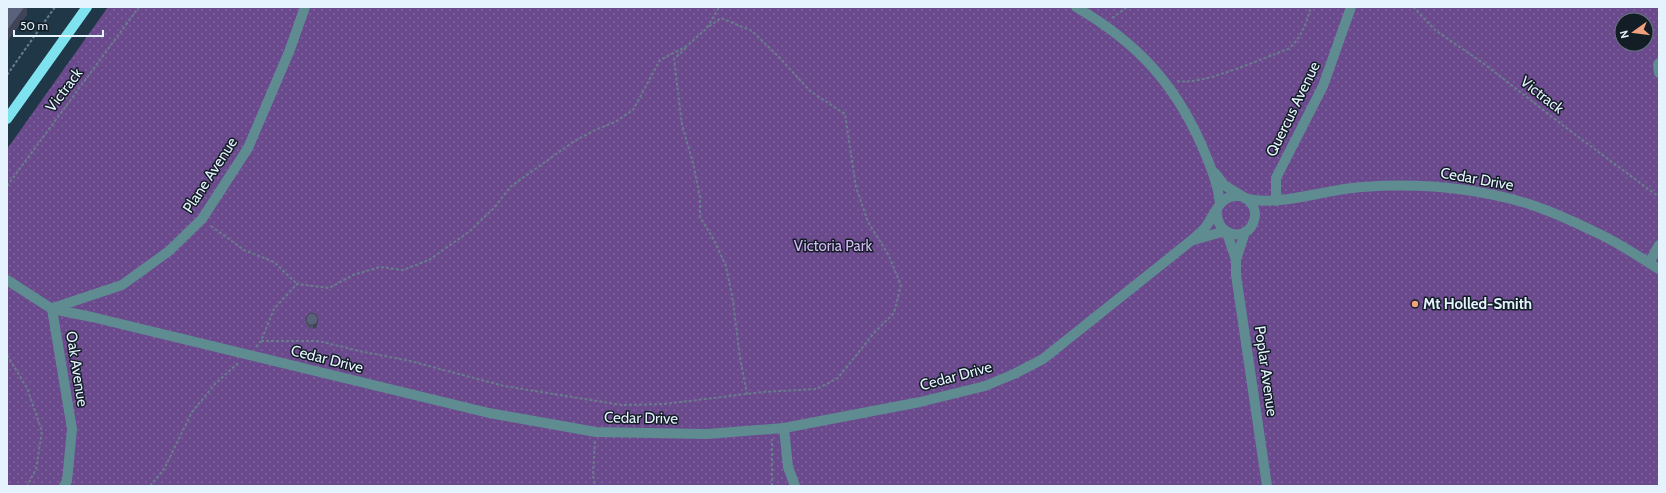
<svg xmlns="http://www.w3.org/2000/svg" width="1666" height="493" font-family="Cabin,sans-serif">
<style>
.park{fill:url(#park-dots);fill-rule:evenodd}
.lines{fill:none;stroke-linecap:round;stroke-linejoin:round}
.path{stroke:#687d8b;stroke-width:2;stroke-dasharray:3 2;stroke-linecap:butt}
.minor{stroke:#5e8c91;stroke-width:10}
.major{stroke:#7ee3ef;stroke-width:10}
.wall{fill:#4d546a}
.shaded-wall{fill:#3f4556}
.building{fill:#5a627b;stroke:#3f4556}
.poi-dot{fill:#f1a17d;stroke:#131d25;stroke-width:1.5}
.labels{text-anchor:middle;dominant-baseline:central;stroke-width:3;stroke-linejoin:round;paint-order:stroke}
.street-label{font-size:15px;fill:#e4f3fe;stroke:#131d25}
.park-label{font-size:15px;fill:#d4b9f4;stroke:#131d25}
.poi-label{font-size:15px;font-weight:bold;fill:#e4f3fe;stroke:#131d25;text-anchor:start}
</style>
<defs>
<pattern id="park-dots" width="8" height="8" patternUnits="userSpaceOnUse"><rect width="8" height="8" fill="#6a498c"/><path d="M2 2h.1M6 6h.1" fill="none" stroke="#7f649d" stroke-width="1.8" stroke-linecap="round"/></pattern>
</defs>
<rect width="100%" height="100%" fill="#1f3747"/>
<path class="park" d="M108,7h1551v479h-1652v-337zM1622,20h24v24h-24z"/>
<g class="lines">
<g class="path">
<path d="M1413,7l22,23 48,33 86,67 90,67"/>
<path d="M1112,18l15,-11"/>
<path d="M686,48l-12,11 8,66 11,38 7,34v20l14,23 12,26 7,35 7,57 7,36"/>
<path d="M7,75l48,-68"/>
<path d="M1177,81c25,5 86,-23 111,-32 14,-11 18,-26 23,-42"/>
<path d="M7,186l132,-179"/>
<path d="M211,226l33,24 30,12 23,22"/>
<path d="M261,341h58l40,10 51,10 94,25 118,19 42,-1 99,-12 54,-3 21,-11 36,-45 20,-20 7,-28 -13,-31 -20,-32 -12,-35 -11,-73 -35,-23 -31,-34 -27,-26 -31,-13 -14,10"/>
<path d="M256,347l5,-6 13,-32 23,-25 32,4 24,-13 27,-8 23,3 26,-10 41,-29 25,-24 15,-20 63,-45 22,-12 20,-8 18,-12 27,-50 27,-14 20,-18 12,-21"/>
<path d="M7,355l20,33 15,43 -6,38 -9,17"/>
<path d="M595,441l-2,34 2,11"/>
<path d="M150,486l14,-17 28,-57 23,-28 23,-21"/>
<path d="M772,486v-47"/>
</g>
<g class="minor">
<path d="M1076,7c60,35 98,75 126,139 8,19 16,37 18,58"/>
<path d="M1659,63l-1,2 1,8"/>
<path d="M1215,173l9,12 18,11"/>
<path d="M1246,199c40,7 78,-10 117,-12 55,-4 113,1 166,17 21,7 44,17 64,27 23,10 45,25 66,38"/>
<path d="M1276,201v-23l47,-92 28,-79"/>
<path d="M1227,233l9,27v15l31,211"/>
<path d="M1194,240l31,-9"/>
<path d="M1236,260l9,-28"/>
<path d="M1649,263l10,-18"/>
<path d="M7,280l45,29 20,120 -5,52 -3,5"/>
<path d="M53,308l69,-23 47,-34 33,-32 46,-71 41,-96 16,-45"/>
<path d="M52,309l40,8 397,96 107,19 111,2 77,-6 136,-26 65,-16 29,-12 29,-15 149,-119c4,-4 9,-8 13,-12 9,-12 15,-34 33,-32 5,0 10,3 13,7 4,5 5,12 3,17 -6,24 -40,16 -37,-10"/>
<path d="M784,428l4,39 7,19"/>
</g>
<path class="major" d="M7,119l80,-112"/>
</g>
<path class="wall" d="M306,321h12l-1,6 -4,2 -4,-1 -3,-4z"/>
<g class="shaded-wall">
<path d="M23,7h4v8l-20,27v-11z"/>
<path d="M318,318l-1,9 -4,2v-4z"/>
</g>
<g class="building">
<path d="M7,7h18l-18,24z"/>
<path d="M310,313l5,1 3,4 -1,5 -4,2h-4l-3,-4 1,-5z"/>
</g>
<circle class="poi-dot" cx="1415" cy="304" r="4"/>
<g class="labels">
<g class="street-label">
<text transform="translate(64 90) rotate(-53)">Victrack</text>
<text transform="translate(1542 95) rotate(38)">Victrack</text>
<text transform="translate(1293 109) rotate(-64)">Quercus Avenue</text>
<text transform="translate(210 175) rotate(-57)">Plane Avenue</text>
<text transform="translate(1477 179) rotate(10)">Cedar Drive</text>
<text transform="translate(327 359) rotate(14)">Cedar Drive</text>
<text transform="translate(77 369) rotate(81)">Oak Avenue</text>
<text transform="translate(1266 371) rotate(82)">Poplar Avenue</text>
<text transform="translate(956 376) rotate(-15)">Cedar Drive</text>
<text transform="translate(641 418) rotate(1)">Cedar Drive</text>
</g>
<g class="park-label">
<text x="833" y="246">Victoria Park</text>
</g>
<g class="poi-label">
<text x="1423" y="304">Mt Holled-Smith</text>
</g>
</g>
<rect width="1666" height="493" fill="none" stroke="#e4f3fe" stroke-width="16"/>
<g transform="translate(1634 32) rotate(256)"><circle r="19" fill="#131d25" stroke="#67737c"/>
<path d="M0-3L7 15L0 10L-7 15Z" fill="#f1a17d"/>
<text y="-6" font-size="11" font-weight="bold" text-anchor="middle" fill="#e4f3fe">N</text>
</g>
<path d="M14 30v6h89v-6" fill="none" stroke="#e4f3fe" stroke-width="2"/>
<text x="20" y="30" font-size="12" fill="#e4f3fe" stroke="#131d25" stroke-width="3" paint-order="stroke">50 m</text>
</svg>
